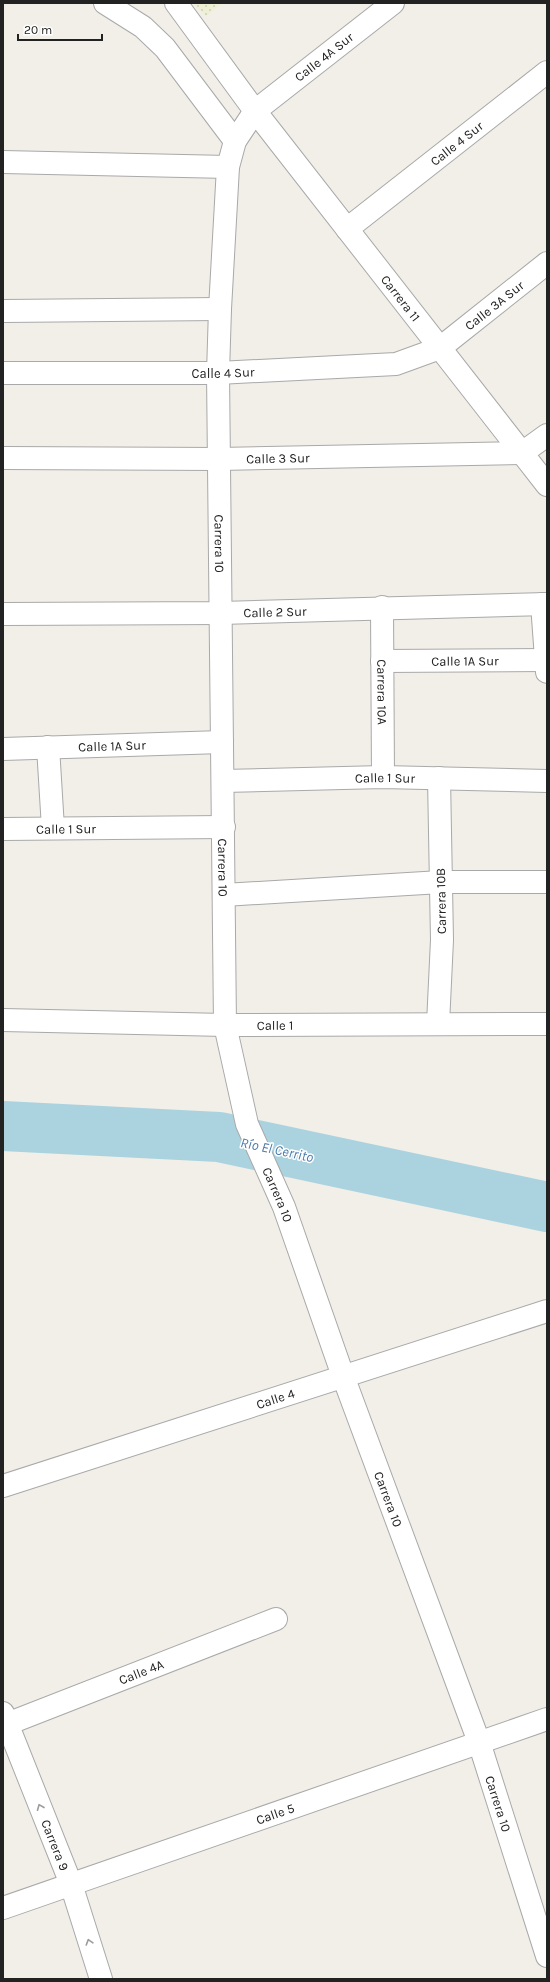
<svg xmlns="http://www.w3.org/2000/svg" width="550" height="1982" font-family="Karla,sans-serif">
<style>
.farmland{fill:url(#farmland-dots)}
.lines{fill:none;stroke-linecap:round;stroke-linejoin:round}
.river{stroke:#aad3df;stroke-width:50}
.minor-casing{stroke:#a9a9a9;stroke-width:24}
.minor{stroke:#fff;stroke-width:22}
.oneway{stroke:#9c9c9c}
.labels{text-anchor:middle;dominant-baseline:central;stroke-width:3;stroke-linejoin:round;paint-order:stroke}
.street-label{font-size:13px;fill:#222;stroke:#fff}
.water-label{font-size:14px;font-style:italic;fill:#4a7aab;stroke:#fff}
</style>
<defs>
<pattern id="farmland-dots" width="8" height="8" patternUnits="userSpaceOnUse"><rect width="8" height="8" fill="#eef0d5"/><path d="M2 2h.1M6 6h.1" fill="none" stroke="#ccceb7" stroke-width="1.8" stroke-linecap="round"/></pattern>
</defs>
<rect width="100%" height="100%" fill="#f2efe9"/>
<path class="farmland" d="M192,3h31l-17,13z"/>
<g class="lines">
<path class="river" d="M3,1126l216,11 328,70"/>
<g class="minor-casing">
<g id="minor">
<path d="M105,3l38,24 22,21 70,93"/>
<path id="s1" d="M176,3l79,108 292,374"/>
<path id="s2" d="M393,3l-138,108 -20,30 -7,26 -8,142 -2,64 7,652 22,99 37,83 59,169 136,366 68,214"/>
<path d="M3,162l225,5"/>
<path id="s3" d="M347,229l200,-157"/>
<path d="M3,311l217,-2"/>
<path id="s4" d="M3,373h215l178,-9 44,-16 107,-85"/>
<path id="s5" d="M3,458l216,1 303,-6 25,-18"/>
<path d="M542,604l5,68"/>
<path id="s6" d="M382,607l1,170"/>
<path id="s7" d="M3,614l218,-1 326,-9"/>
<path id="s8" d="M382,661l165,-1"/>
<path d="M48,747l5,81"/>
<path id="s9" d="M3,749l219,-7"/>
<path id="s10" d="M223,781l160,-4 164,4"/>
<path id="s11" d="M3,829l221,-2"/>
<path d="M224,895l217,-13h106"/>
<path id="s12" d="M3,1020l222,5 322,-1"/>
<path d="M438,1024l4,-84 -3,-162"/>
<path id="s13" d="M3,1486l544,-175"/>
<path id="s14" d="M3,1713l68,171 30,95"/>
<path id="s15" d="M7,1724l269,-105"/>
<path id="s16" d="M3,1908l544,-189"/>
</g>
</g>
<use href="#minor" class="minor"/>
</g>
<defs><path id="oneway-chevron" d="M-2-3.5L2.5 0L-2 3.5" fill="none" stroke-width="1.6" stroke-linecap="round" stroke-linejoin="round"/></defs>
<g class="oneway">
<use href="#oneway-chevron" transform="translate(40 1807) rotate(-112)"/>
<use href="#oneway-chevron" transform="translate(89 1942) rotate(-107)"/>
</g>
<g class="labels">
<g class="street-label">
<text transform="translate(324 57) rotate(-38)">Calle 4A Sur</text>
<text stroke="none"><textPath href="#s3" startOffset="139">Calle 4 Sur</textPath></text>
<text stroke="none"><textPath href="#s1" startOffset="371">Carrera 11</textPath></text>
<text stroke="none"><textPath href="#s4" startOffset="509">Calle 3A Sur</textPath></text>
<text stroke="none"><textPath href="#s4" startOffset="220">Calle 4 Sur</textPath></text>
<text stroke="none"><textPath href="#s5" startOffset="275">Calle 3 Sur</textPath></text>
<text stroke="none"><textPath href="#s2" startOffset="615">Carrera 10</textPath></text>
<text stroke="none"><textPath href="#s7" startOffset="272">Calle 2 Sur</textPath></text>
<text stroke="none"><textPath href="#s8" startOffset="83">Calle 1A Sur</textPath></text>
<text stroke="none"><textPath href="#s6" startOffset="85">Carrera 10A</textPath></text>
<text stroke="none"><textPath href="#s9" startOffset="109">Calle 1A Sur</textPath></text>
<text stroke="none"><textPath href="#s10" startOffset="162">Calle 1 Sur</textPath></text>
<text stroke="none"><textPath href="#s11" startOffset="63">Calle 1 Sur</textPath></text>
<text stroke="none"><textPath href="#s2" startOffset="939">Carrera 10</textPath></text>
<text transform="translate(441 901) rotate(-91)">Carrera 10B</text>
<text stroke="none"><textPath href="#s12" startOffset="272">Calle 1</textPath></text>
<text stroke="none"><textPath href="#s2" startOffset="1275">Carrera 10</textPath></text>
<text stroke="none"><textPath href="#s13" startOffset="286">Calle 4</textPath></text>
<text stroke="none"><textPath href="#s2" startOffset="1599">Carrera 10</textPath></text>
<text stroke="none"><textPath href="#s15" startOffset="144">Calle 4A</textPath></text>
<text stroke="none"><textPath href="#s2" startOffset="1923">Carrera 10</textPath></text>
<text stroke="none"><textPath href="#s16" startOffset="288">Calle 5</textPath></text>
<text stroke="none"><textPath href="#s14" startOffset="142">Carrera 9</textPath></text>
</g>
<g class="water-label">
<text transform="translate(277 1150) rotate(12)">Río El Cerrito</text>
</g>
</g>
<rect width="550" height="1982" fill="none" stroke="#222222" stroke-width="8"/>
<path d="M18 34v6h84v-6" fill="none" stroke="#222222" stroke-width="2"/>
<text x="24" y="34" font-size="12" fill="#222222" stroke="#ffffff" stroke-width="3" paint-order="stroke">20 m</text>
</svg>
